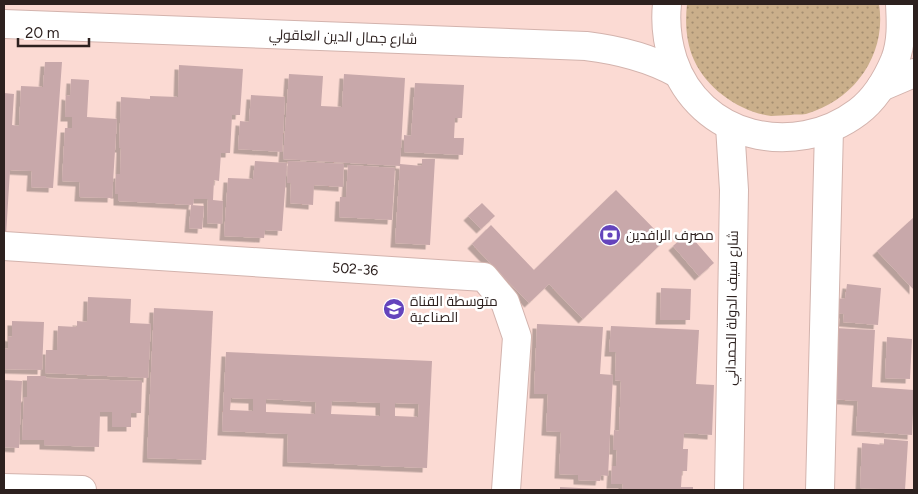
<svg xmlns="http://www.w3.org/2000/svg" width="918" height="494" font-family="Figtree,Cairo,sans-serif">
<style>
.grass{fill:url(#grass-dots)}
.building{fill:#c8a8aa;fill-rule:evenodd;filter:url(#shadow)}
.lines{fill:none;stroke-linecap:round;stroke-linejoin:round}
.minor-casing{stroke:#d3b3ad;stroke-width:30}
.minor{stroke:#fff;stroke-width:28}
.labels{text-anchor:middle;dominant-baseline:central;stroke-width:5;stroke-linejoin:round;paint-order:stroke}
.street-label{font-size:14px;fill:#2d211f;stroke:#fff}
.poi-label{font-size:14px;fill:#2d211f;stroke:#fff;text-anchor:start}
</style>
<defs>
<pattern id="grass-dots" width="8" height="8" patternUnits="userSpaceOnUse" patternTransform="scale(1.25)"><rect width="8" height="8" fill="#caaf8b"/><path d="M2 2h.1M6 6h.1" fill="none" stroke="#a48e71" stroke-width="1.8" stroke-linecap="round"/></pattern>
<filter id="shadow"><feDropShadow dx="-4.5" dy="4.5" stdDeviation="0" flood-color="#0004"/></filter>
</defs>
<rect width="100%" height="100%" fill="#fbdad3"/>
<path class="grass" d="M687,4h192c8,50 -24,96 -73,110 -5,1 -11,0 -15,1 -7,0 -14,1 -20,1 -31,-4 -64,-27 -77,-56 -8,-18 -9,-37 -7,-56z"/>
<g class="building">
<path d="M45,62h17l-9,126 -22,-1 1,-16 -22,-1 -4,66 -2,-1v-142l10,1 -2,31 7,1 2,-40 22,1z"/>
<path d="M179,65l64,4 -3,46h-8l-2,38h-9l-2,28 -5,-1 -1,20 10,1 -1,23 -15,-1 1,-24h-14l-1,6 -75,-4v-7h-3l1,-20h4l1,-26h-2l2,-51 29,2v-3l28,1z"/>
<path d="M289,74l34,2 -2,30 21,1 2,-33 61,4 -5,88 -117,-7z"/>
<path d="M71,79l18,1 -2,37 30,2 -5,79 -33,-1 1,-15 -18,-1 3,-53h7v-11h-7l1,-22 4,1z"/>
<path d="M415,83l49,2 -2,33h-7l-1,20h10l-1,17 -59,-3v-17l7,1z"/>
<path d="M251,95l34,2 -3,55 -44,-3 2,-28 9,1z"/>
<path d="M422,159h13l-5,86 -35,-2 5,-79 22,2z"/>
<path d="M255,161l32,2 -5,68 -17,-1 -1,8 -40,-2 4,-58 25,1z"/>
<path d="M288,161l56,3 -1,23 -29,-2 -1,20 -23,-2 1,-20h-4z"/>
<path d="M348,165l47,3 -3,52 -53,-3 1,-20h6z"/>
<path d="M616,190l49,50 -82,79 -34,-35 -20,19 -57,-59 19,-19 43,45z"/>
<path d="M482,203l13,13 -14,13 -13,-13z"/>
<path d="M191,205l13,1 -2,23 -13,-1z"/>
<path d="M914,217v73l-37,-39z"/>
<path d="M688,233l26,30 -15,13 -26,-30z"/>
<path d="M847,284l34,4 -3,37 -35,-3 1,-8 -12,-1 2,-15 11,1z"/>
<path d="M661,288l30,1 -1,31h-30z"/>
<path d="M88,297l43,2 -1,24 21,1 -3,54 -103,-5 1,-23h11l1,-24 19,1v-6l10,1z"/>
<path d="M154,308l59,3 -7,149 -59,-2z"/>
<path d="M12,321l32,1 -2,48 -38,-1v-21l4,1v-13l4,1z"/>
<path d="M537,324l66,3 -3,47 13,1 -5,101 -7,-1 -1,6 -22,-1v-5l-19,-1 2,-42 -15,-1 2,-37h-14z"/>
<path d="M611,326l88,4 -3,54 18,1 -2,50 -28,-2 -1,16h5l-1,22h-5l-1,16h12v3h-71l1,-6h-12l1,-18h4l1,-16h-4l1,-20 5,1 2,-50 -6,-1 1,-28h-7z"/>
<path d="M835,328l40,2 -3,57 42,3 -2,45 -56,-4 2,-30 -27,-2z"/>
<path d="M887,337l25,2 -2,40 -25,-1z"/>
<path d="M226,352l206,9 -5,107 -140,-6 1,-28 -66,-3zM231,398l22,1v12l-23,-1zM266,399l50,3 -1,12 -49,-2zM332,401l48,2v13l-49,-2zM395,403l24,1 -1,13 -23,-1z"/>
<path d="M27,376h19v2l96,3 -1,32h-10v14h-19v-15h-12l-1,35 -55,-2v-5h-22l2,-43h3z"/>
<path d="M4,380l18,1 -3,67 -15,-1z"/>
<path d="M884,439l24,2 -3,49 -45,-2 2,-45 22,2z"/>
<path d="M560,487l38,2v1h-38z"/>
</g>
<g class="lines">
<g class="minor-casing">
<g id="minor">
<path d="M667,4c-2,19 0,37 6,56 26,78 121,100 185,52 16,-12 29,-33 37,-52 7,-18 6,-38 5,-56"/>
<path d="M4,24l582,22c33,4 62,11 91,27"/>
<path d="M881,87l33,-14"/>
<path id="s1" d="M4,246l480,31 21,25 12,35 -11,153"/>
<path d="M4,488l78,2"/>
<path d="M729,490l5,-300 -4,-64"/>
<path d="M820,490l9,-361"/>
</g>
</g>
<use href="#minor" class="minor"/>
</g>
<defs>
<g id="bank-disc" transform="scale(1.125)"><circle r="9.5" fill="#6444bc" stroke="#fff"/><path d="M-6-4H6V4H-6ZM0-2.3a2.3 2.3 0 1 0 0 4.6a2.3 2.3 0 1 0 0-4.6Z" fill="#fff"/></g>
<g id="school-disc" transform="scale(1.125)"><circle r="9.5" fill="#6444bc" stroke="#fff"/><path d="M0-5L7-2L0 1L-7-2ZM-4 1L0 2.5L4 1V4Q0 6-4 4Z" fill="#fff"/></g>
</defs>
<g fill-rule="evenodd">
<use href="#bank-disc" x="610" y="235"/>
<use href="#school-disc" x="394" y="309"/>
</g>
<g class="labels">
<g class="street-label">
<text transform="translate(343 37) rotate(2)">شارع جمال الدين العاقولي</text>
<text stroke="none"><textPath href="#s1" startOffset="352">502-36</textPath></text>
<text transform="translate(732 308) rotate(-89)">شارع سيف الدولة الحمداني</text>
</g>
<g class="poi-label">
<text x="626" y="235">مصرف الرافدين</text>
<text x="410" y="301">متوسطة القناة<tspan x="410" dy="16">الصناعية</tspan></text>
</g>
</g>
<rect width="918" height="494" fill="none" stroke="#2d211f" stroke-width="10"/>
<path d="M18 38v8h71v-8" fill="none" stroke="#2d211f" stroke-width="2.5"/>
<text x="25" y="38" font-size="15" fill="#2d211f" stroke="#ffffff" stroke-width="4" paint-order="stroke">20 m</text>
</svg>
